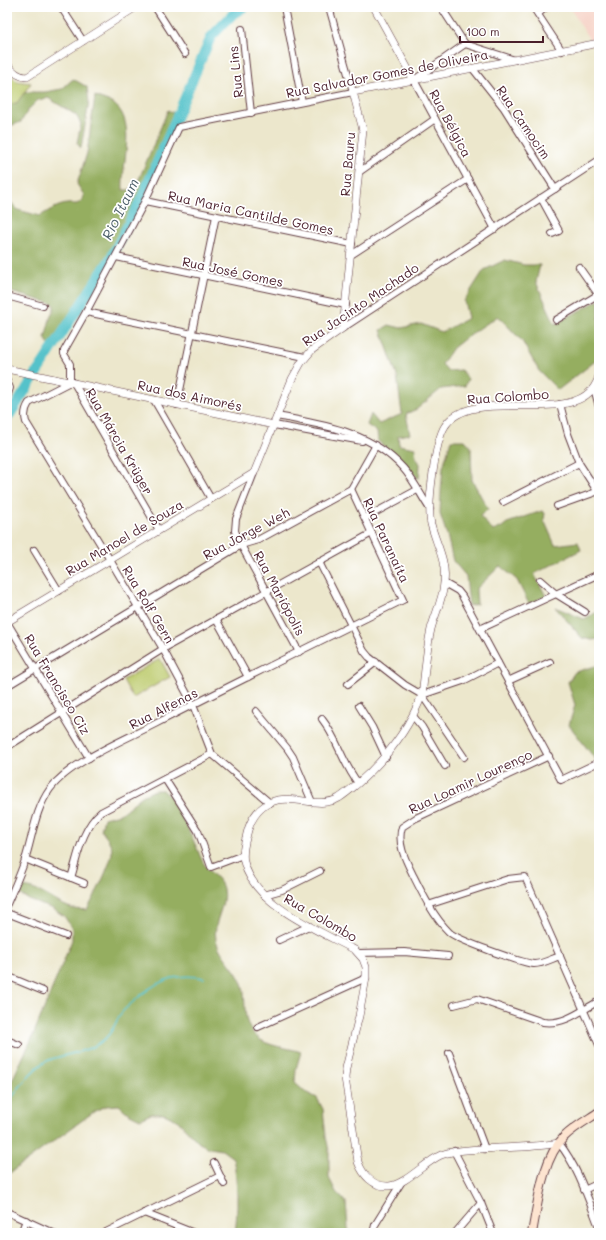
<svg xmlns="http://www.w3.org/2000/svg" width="606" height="1240" font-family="Mali,sans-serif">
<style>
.built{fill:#f6d1c5}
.green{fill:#bcca6c;stroke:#83744c}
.forest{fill:#95ae60;stroke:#706646}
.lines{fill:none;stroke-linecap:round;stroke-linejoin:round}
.stream{stroke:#54c2ca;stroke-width:1.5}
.river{stroke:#54c2ca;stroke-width:10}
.minor-casing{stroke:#623d43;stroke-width:8}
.tertiary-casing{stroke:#623d43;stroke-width:8}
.secondary-casing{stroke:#623d43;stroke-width:10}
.minor{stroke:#fff;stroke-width:6}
.tertiary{stroke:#fff;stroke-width:7}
.secondary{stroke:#fde4d0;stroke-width:8}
.labels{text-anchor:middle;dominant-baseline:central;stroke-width:3.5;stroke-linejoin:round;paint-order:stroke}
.street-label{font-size:13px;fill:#4a1f2b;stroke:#fff}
.water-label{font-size:14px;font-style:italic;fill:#4e606b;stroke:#fff}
</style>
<rect width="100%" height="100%" fill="#fff"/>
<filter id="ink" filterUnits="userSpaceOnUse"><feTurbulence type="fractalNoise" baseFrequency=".025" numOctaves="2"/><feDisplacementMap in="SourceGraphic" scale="8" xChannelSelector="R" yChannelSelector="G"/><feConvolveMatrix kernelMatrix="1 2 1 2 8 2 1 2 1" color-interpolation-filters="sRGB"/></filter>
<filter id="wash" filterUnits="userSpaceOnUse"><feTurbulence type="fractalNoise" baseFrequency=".012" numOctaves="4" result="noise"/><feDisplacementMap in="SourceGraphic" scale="16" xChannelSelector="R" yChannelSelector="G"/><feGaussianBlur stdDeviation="0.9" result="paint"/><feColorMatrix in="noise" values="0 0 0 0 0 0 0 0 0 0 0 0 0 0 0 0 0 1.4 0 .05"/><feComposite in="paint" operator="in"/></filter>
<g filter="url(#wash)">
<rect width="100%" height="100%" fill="#ece7cc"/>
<path class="built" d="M570,7h29v28l-9,6z"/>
<g class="green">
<path d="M7,71l9,10 15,2 -14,20 -6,1 -4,-9z"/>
<path d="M160,659l10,18 -37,21 -10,-18z"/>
</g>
<g class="forest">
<path d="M73,79l14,8 2,15 -8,46 -4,-5 4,-19 -5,-9 -28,-17 -10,2 -10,10 -7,12 -14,5v-32l4,9 6,-1 7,-10 6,-1h15l17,-3z"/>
<path d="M95,96c6,3 16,5 20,9 22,18 6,60 8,85h6l8,-6 31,-74 7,4 -35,84 -47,84 -34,52h-2l-7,12 -5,-8 6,-23 3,-6v-5l-47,-13v-93l11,12 22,6c8,-5 18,-11 27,-12 8,-1 8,2 15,-3l2,-6 -7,-11 10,-31z"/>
<path d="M505,260l19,5h16l-4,17 19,42 44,-24 -1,59 -40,31 -19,-19 -17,-30 -24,-25 -30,20 -15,12 -11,16 6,7 13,-1 7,9 -3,7 -24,3 -24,20 -11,5 4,20 -12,2 1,9 16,3 1,9 4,7 -1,15 -41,-38 -1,-9 -10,-7 4,-11 8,10 23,-10 -5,-38 -16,-46 8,-5 12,3 20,-4 21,8 26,-14 -4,-17 20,-31z"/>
<path d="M451,440h14l6,7 1,33 16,29 -8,7 13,15 9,-4 5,-4 35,-12 3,2 -1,7 11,25 23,-3 3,8 -47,24 12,22 -17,8 -12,-24 -17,-14 -24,23 1,15 -8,2 -3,-30 -13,-15 -6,-26 -7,-21 1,-23 2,-24z"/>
<path d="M555,607l29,12 15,-8v28l-7,1 -10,-2z"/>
<path d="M599,665v99l-30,-39 6,-20 -7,-23 7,-10z"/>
<path d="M155,790h8c13,12 14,17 21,32 4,7 8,14 11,22 4,8 6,17 12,24 6,8 14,11 16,21 4,17 -11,32 -7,51 5,18 22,29 27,47 4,17 -2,35 13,49 10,11 32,11 45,16l-5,17 -1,14 10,9 12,6 6,11 3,28 3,14v27l7,14 10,10 2,26 2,5h-115c3,-24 3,-51 -2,-75l-11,-8 -12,-2 -11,-5 -22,-23 -13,-6h-13l-11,5 -12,-6 -9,-8 -13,1 -11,5 -88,64v-84l25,-53 40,-98v-12l-8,-12 -11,-7 -24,-9 -11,-7 2,-6c21,0 35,17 54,22 4,1 9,0 13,1 6,-10 25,-48 25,-58 0,-9 -6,-15 -11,-22l3,-12 16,-4 22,-18z"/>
</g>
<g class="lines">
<path class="stream" d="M7,1104c11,-14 25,-37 42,-44 16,-6 35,-7 49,-16 13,-8 15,-17 22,-29 3,-5 8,-9 13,-13 21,-20 42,-30 71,-24"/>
<path class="river" d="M7,419l103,-160 31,-60 70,-162 22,-23 11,-7"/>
</g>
</g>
<g filter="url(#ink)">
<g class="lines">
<g class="minor-casing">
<g id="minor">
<path d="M61,7l22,34"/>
<path d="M155,7l30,47"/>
<path d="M284,7l18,95"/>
<path d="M441,7l24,37"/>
<path d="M533,7l29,44"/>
<path d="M538,14l8,-7"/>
<path d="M242,29l9,84"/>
<path d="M465,44l-51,36 81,149"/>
<path d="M465,44l50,16"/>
<path d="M473,69l31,39 51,81"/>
<path d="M359,172l76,-53"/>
<path d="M541,198l18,33 -7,3"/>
<path d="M145,201l207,43"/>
<path d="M351,255l117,-76"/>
<path d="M116,257l230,48"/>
<path d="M579,267l19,27"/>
<path d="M7,296l36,10"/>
<path d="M86,312l219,45"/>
<path d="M556,320l43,-26"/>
<path d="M343,328l256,-168"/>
<path d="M7,381l3,7 -3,9"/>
<path d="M74,383l85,147"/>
<path d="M594,388l5,19"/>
<path d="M154,400l57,99"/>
<path d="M560,404l8,30 11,29 18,28"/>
<path d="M177,405l39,-189"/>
<path d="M277,416c46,9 93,15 126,52 11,12 18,28 27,41"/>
<path d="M274,425l88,16"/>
<path d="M254,473l-18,46 -1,12 6,14 58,107"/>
<path d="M503,502l76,-39"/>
<path d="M557,506l42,-15"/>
<path d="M365,518l52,-28"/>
<path d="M34,550l25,41"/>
<path d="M319,562l45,89 5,6 36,28 17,10 42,62"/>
<path d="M540,580l16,14 29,18"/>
<path d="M444,583l14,8 4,5 99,184 38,-18"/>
<path d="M216,619l32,58"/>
<path d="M7,622l82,136"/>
<path d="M480,629l119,-55"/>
<path d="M508,681l42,-19"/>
<path d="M348,684l28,-22"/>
<path d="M7,686l234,-141 17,-5 93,-51 25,-44"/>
<path d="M422,695l41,-14 35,-18"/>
<path d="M359,706l13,21 14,30"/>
<path d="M256,711l31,37 6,9 19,45"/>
<path d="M413,716l9,11 23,39"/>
<path d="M322,719c15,19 21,45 36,64"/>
<path d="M7,747l156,-98 209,-116"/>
<path d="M549,756l-133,62 -14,9c-5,16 3,32 10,46 10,20 21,43 37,59 8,8 73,31 85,32 9,0 17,-5 26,-8"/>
<path d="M165,779l33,52 13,36 32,-12"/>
<path d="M270,803l-58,-49 -19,-49 -30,-56 -53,-89 -84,-138c-2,-7 -1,-13 3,-19l41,-21v-18l-6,-10v-3l22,-39 59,-111 34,-74 174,-35 -24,-85"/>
<path d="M25,859l59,24"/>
<path d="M71,878c7,-23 11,-50 30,-66l111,-58"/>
<path d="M264,895l18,-5 38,-19"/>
<path d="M599,901v1"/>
<path d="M7,904c6,-14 13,-29 18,-44 8,-25 10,-50 25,-71 20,-27 74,-49 105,-65 82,-42 165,-83 248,-124l-52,-111"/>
<path d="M428,905l80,-26 17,-2 74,168"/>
<path d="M7,913l59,23"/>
<path d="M279,940l30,-14"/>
<path d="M359,953l45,-1 44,4"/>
<path d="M7,976l36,15"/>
<path d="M454,1005l23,-6 66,23c21,3 38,-11 56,-21"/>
<path d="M258,1027l108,-49"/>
<path d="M7,1040l12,5"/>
<path d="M449,1053l36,96"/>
<path d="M559,1143c19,24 29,56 40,84"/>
<path d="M454,1151l27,52 12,30"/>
<path d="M214,1163l10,21"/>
<path d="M584,1190l15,-7"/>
<path d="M7,1212l46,21"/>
<path d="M144,1213l50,20"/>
<path d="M21,1233l5,-13"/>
<path d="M104,1233l116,-57"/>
<path d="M373,1233l2,-8 26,-42"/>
<path d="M455,1233l26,-30"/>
</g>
</g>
<g class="tertiary-casing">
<g id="tertiary">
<path d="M374,7l40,73"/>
<path d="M7,64c5,7 11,13 20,13l109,-70"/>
<path d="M7,369l267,56"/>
<path d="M7,622l247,-149 38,-94 9,-16 11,-13 31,-22 20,-198 -10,-38 246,-49"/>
<path d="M559,1143c-26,5 -53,4 -79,6 -13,1 -27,1 -39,6 -16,7 -36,30 -52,31 -16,1 -26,-11 -31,-24l-13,-84 1,-10 13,-52 7,-38v-11l-3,-8 -8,-9c-35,-19 -101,-45 -111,-88 -2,-8 0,-16 2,-24 3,-16 10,-29 25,-36 22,-9 47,8 68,-4 6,-4 12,-9 17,-13 29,-25 52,-54 66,-90 3,-22 4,-44 9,-66 4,-15 12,-30 13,-46 3,-22 -8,-39 -13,-59 -4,-18 4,-83 14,-98 26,-41 123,0 149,-39 2,-3 4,-7 5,-11"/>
</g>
</g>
<g class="secondary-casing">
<path id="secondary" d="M532,1233c6,-30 10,-74 32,-96 10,-10 23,-17 35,-25"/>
</g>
<use href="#minor" class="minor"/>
<use href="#tertiary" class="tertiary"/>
<use href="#secondary" class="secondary"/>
</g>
</g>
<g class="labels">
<g class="street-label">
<text transform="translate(235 72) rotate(-96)">Rua Lins</text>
<text transform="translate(387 73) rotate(-11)">Rua Salvador Gomes de Oliveira</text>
<text transform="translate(524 122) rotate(56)">Rua Camocim</text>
<text transform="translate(451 123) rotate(62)">Rua Bélgica</text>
<text transform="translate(347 164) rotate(-85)">Rua Bauru</text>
<text transform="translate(251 212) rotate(12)">Rua Maria Cantilde Gomes</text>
<text transform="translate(233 271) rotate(12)">Rua José Gomes</text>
<text transform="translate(360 304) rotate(-34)">Rua Jacinto Machado</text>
<text transform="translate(190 395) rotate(12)">Rua dos Aimorés</text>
<text transform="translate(508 396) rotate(-4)">Rua Colombo</text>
<text transform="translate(120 441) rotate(60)">Rua Márcia Krüger</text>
<text transform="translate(246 533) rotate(-28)">Rua Jorge Weh</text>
<text transform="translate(124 537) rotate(-31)">Rua Manoel de Souza</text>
<text transform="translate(387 540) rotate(65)">Rua Paranaíta</text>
<text transform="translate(280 593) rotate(62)">Rua Mariópolis</text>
<text transform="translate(149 604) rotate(59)">Rua Rolf Gern</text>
<text transform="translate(58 684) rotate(59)">Rua Francisco Ciz</text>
<text transform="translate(163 708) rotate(-27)">Rua Alfenas</text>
<text transform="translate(470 781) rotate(-25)">Rua Loamir Lourenço</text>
<text transform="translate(321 917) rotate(30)">Rua Colombo</text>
</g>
<g class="water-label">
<text transform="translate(120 209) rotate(-64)">Rio Itaum</text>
</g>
</g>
<rect width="606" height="1240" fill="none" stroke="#fff" stroke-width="24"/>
<path d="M460 36v6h83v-6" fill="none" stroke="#4a1f2b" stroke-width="2"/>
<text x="466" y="36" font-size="12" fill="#4a1f2b" stroke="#ffffff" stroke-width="3" paint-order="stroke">100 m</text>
</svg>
